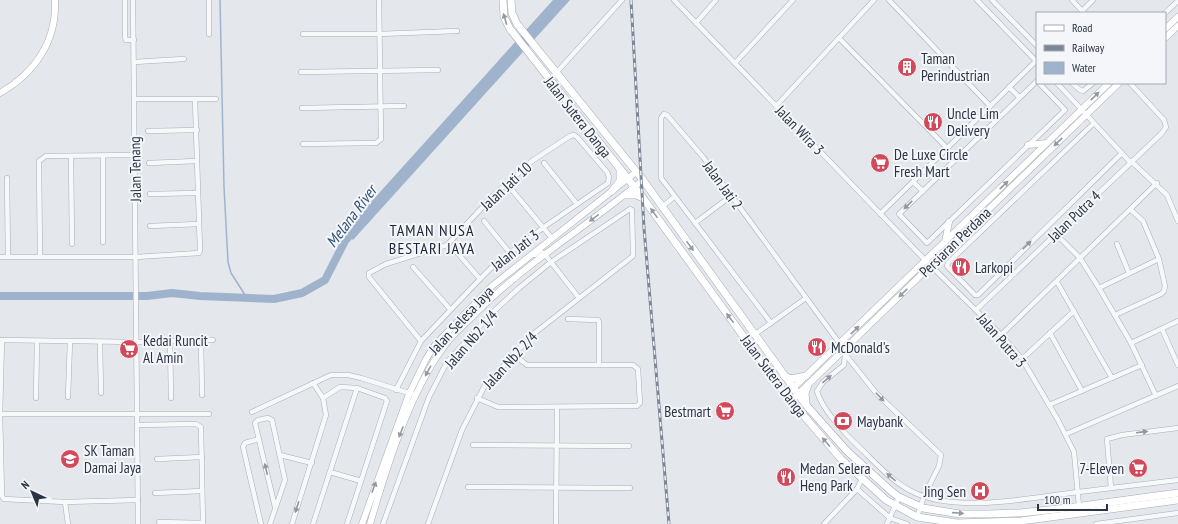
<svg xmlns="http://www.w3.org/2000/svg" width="1178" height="524" font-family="'PT Sans Narrow',sans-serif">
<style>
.water{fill:#9fb4cc}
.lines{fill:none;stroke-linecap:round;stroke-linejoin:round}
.stream{stroke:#9fb4cc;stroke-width:1.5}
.river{stroke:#9fb4cc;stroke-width:8}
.street-casing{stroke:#a9aeb7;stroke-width:5.5}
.secondary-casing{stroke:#a9aeb7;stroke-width:7}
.primary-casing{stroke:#a3abb8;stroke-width:8}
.street{stroke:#f7f8fa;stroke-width:4.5}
.secondary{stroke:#fff;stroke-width:6}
.primary{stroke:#fff;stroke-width:7}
.rail-casing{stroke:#7d8696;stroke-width:3}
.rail{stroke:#f4f6f9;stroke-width:1.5;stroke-dasharray:4.5;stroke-linecap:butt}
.oneway{fill:#959aa2}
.oneway2{fill:#9196a0}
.labels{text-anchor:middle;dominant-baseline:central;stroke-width:4;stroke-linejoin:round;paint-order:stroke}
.poi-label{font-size:15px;fill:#2b3445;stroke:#f4f6f9;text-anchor:start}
.street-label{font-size:15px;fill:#2b3445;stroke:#f4f6f9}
.water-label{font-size:16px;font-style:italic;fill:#34527a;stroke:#f4f6f9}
.neighbourhood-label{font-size:16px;letter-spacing:1px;fill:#1d2536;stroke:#f4f6f9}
</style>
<rect width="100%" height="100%" fill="#e4e7ec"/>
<path class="water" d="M553,0h17l-217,240 -9,-8z"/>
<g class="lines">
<path class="stream" d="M220,0l4,187 4,75 3,11 16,25"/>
<path class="river" d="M0,296h147l25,-3 28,3 74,3 28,-6 23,-13 20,-39 10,-12"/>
<g class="street-casing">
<g id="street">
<path d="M125,0v37l1,3h8"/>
<path d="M133,0l5,524"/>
<path d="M209,0v34"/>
<path d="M674,0l252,261 75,74 21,24 36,61 16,32 5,54"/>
<path d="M889,0l101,106"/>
<path d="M977,0l60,62"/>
<path d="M992,0l45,46"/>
<path d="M1072,0l12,13"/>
<path d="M1082,11l11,-11"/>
<path d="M1165,13l13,-12"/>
<path d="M696,23l20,-23"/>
<path d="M303,34h76l78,-3"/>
<path d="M839,38l108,110"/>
<path d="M134,62l50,-3"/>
<path d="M735,63l58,-63"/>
<path d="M301,72l137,-2"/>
<path d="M556,73l66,-73"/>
<path d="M1037,81l-138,133 28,29 138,-133 -26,-27"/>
<path d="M1057,83l73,79"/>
<path d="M1072,83l8,7 3,1 10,-8"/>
<path d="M1009,87l10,10"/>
<path d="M135,99h81"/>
<path d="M776,106l98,-106"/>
<path d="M302,108l102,-2"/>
<path d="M1093,124l-145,139 -1,3 28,29h3l144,-142"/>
<path d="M148,131l49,-1"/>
<path d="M303,144l73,-1 5,-4 -2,-139"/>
<path d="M71,156l1,88"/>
<path d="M103,156v86"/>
<path d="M1131,161l36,34 11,26"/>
<path d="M149,163l48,-2"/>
<path d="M544,163l33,41"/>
<path d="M7,178l1,79"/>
<path d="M913,182l10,9"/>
<path d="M512,190l39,47"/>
<path d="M150,194l48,-1"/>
<path d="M662,207l12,-10"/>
<path d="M880,214l156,-153"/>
<path d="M484,221l26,32"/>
<path d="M695,223l36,-27"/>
<path d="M150,226l49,-2"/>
<path d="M1055,233l25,25 19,30 32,55 25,53"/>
<path d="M1117,244l12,29"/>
<path d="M454,249l26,30"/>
<path d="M535,255l5,-3 4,1 35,45"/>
<path d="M0,257h136l63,-4 1,-3 -5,-150"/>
<path d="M40,257l-1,-96 7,-5 89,-1"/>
<path d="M413,267l37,42"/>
<path d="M1057,282l55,96"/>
<path d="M1099,288l60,-29"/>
<path d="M976,310l186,-177 4,-6 -2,-7 -34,-37"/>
<path d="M1115,315l46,-21 3,-3 1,-5 -6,-27 -16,-38 -12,-11"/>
<path d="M568,319l30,1 1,2v43"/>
<path d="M771,323l-110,-145v-60l3,-4 3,1 36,42 137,187"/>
<path d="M1162,329l16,36"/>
<path d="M1050,333l32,58"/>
<path d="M754,335l52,-37"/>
<path d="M1001,335l156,-152"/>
<path d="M1,340l136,2 76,-2"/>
<path d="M2,340l-2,74 2,82 2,3 61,3 73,-2"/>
<path d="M170,341l1,57"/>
<path d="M201,341l1,54"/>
<path d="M100,342l1,51"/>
<path d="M1131,343l47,-22"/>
<path d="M845,354l31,39 65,62 -2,11 -15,30 -7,21"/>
<path d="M845,355l-1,10 -21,17 -6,9c4,17 28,43 41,55 17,16 32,34 53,45 42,22 114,8 159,2 36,-4 72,-9 108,-13"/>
<path d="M1022,359l52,-48"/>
<path d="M396,390l25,-49 59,-62 14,-14 50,-38 64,-44 1,-6 -2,-5 -30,-35 -3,-2 -4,1 -38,25 -39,35 -46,49 -61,19 -17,9v4l52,64"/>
<path d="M68,397l2,-56"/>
<path d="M36,398l1,-57"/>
<path d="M323,398l17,-11 17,1 28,10 2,3 -40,123"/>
<path d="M477,398l21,9 139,-1 3,-3 -2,-34 -5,-4h-106l-14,-11"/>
<path d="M1049,405l93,-40"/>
<path d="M252,412l79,-37h17l13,3 51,16"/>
<path d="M0,414h209"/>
<path d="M137,425l59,-1 5,3 2,97"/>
<path d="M1066,434l112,-48"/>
<path d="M259,439l-14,4 -2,4 18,77"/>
<path d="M473,445l156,1"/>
<path d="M280,455l32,8"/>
<path d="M157,459l45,-2"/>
<path d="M330,472l31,9"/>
<path d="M468,487l162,1"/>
<path d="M1111,488l-4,-49 15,-4 56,-7"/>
<path d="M857,489l33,29 17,6"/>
<path d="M155,493l47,-2"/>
<path d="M65,502l3,22"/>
<path d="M159,522l44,1"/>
<path d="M270,524l15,-44 -13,-60 -4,-2 -10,2 -3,3 20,84"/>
<path d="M292,524l34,-109 -3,-17 -10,-15"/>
<path d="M313,524l44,-136"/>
<path d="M383,524l46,-127 18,-35 45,-49 27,-25 32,-26 79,-53 2,1 1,46 -101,79 -48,52 -22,43 -34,94"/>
<path d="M556,524l1,-117"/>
<path d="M824,524l33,-35 5,-10"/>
<path d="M887,524l12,-27"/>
<path d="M1096,524l82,-11"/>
</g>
</g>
<g class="secondary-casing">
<g id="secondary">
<path d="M1165,29l13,-12"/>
<path d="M1165,38l13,-12"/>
<path d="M0,93c35,-20 57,-52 55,-93"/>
<path d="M1028,145l19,-2"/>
<path d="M945,242l4,-20"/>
<path d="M786,395l323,-312"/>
<path d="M791,401l328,-318"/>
<path d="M362,524l47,-130 17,-35 9,-14 57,-59 144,-114"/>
<path d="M370,524c16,-55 39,-130 73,-176 7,-11 18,-20 27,-29 52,-54 115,-91 173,-139"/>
</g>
</g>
<g class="primary-casing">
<g id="primary">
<path d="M503,0l1,17 6,12 133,169 143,197 55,64 45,41 31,17 40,6 64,-2 157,-21"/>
<path d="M511,0l1,13 5,11 126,156 163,225 41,46 44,40 8,6 24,11 37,6h27l33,-1 47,-5 111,-15"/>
<path d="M612,191l8,-10v-10"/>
<path d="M625,195h11l5,2"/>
<path d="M784,376l7,3 15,-3"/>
<path d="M806,403l-1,-10 3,-8"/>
</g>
</g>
<use href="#street" class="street"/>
<use href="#secondary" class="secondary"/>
<use href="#primary" class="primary"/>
<g class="rail-casing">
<path id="rail" d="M631,0l13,228 25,296"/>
</g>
<use href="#rail" class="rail"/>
</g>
<defs><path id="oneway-solid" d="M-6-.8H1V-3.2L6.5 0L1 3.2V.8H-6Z"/></defs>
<g class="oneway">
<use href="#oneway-solid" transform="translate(505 19) rotate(-106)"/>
<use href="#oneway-solid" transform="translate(1095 96) rotate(-44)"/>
<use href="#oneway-solid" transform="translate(1058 142) rotate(136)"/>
<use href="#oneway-solid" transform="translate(1004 185) rotate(-44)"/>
<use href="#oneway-solid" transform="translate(654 213) rotate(-126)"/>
<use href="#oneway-solid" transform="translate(594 218) rotate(144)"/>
<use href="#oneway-solid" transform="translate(690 246) rotate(54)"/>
<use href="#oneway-solid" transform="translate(903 293) rotate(136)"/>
<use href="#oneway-solid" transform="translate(730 318) rotate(-127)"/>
<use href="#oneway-solid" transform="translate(855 330) rotate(-44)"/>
<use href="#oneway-solid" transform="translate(428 371) rotate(119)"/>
<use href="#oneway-solid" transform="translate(401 432) rotate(111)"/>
<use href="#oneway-solid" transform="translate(826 442) rotate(-132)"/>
<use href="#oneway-solid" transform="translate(374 487) rotate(-70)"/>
<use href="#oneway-solid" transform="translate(958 513) rotate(4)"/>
</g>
<g class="oneway2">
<use href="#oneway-solid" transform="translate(908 205) rotate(136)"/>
<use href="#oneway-solid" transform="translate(1027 245) rotate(-44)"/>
<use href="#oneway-solid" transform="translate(827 379) rotate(-41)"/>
<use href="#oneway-solid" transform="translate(880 397) rotate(46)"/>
<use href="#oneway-solid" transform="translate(1142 432) rotate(-7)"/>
<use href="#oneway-solid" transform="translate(266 469) rotate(-103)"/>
<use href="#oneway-solid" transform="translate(891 477) rotate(-140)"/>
<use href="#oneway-solid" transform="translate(297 507) rotate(108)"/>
</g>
<defs>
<g id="building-disc" transform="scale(1)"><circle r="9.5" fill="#d1495b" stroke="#f4f6f9"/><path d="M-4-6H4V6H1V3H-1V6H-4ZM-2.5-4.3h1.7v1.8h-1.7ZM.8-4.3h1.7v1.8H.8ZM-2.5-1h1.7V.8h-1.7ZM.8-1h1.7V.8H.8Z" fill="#fff"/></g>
<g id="restaurant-disc" transform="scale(1)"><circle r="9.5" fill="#d1495b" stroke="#f4f6f9"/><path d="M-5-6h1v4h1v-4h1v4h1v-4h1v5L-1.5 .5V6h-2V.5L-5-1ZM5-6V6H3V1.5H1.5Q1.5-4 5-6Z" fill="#fff"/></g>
<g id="supermarket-disc" transform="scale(1)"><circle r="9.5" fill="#d1495b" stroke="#f4f6f9"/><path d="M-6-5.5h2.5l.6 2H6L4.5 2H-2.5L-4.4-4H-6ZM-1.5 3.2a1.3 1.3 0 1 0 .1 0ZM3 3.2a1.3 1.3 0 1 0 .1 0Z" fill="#fff"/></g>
<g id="bank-disc" transform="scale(1)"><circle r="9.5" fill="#d1495b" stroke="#f4f6f9"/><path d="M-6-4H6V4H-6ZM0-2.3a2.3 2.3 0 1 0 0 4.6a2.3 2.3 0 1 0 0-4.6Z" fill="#fff"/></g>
<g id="school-disc" transform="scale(1)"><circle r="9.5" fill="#d1495b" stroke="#f4f6f9"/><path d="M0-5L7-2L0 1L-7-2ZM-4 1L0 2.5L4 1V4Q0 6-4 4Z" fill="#fff"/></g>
<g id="hospital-disc" transform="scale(1)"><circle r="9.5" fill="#d1495b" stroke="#f4f6f9"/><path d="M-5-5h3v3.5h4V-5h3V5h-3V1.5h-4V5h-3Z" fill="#fff"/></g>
</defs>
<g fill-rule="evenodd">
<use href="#building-disc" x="907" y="67"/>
<use href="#restaurant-disc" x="933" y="122"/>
<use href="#supermarket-disc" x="880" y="163"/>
<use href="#restaurant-disc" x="961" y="267"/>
<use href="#restaurant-disc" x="817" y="347"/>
<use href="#supermarket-disc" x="129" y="349"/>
<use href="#supermarket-disc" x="725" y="411"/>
<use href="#bank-disc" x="843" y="421"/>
<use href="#school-disc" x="70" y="459"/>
<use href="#supermarket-disc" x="1138" y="468"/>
<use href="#restaurant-disc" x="786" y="477"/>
<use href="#hospital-disc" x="980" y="491"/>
</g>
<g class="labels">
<g class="poi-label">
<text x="921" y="58">Taman<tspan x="921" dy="17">Perindustrian</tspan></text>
<text x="947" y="113">Uncle Lim<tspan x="947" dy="17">Delivery</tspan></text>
<text x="894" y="154">De Luxe Circle<tspan x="894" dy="17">Fresh Mart</tspan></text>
<text x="975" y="267">Larkopi</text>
<text x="143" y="340">Kedai Runcit<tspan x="143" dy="17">Al Amin</tspan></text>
<text x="831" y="347">McDonald's</text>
<text x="711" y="411" text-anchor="end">Bestmart</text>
<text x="857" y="421">Maybank</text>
<text x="84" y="450">SK Taman<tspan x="84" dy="17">Damai Jaya</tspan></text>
<text x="800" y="468">Medan Selera<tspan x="800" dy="17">Heng Park</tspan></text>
<text x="1124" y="468" text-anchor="end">7-Eleven</text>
<text x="966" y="491" text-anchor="end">Jing Sen</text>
</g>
<g class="street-label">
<text transform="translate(578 117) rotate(52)">Jalan Sutera Danga</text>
<text transform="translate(800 130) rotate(46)">Jalan Wira 3</text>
<text transform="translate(135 169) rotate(-91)">Jalan Tenang</text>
<text transform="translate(723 185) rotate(54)">Jalan Jati 2</text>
<text transform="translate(506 186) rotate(-43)">Jalan Jati 10</text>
<text transform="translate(1074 216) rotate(-44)">Jalan Putra 4</text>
<text transform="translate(955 242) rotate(-44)">Persiaran Perdana</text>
<text transform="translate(515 250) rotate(-38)">Jalan Jati 3</text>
<text transform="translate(461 320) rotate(-47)">Jalan Selesa Jaya</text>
<text transform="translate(471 339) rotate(-49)">Jalan Nb2 1/4</text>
<text transform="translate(1002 340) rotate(49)">Jalan Putra 3</text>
<text transform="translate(510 360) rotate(-47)">Jalan Nb2 2/4</text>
<text transform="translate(774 376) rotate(53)">Jalan Sutera Danga</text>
</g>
<g class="water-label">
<text transform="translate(351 216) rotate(-53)">Melana River</text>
</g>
<g class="neighbourhood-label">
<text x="432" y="230">TAMAN NUSA<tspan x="432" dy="18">BESTARI JAYA</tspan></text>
</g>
</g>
<rect x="1036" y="12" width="130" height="72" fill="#f4f6f9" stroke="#a4a8b1"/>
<rect x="1044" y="25" width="20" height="6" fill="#ffffff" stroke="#a4a8b1"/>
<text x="1072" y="32" font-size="12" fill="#2b3445">Road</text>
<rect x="1044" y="45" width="20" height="6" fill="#7d8696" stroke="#a4a8b1"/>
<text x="1072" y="52" font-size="12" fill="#2b3445">Railway</text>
<rect x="1044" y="62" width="20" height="12" fill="#9fb4cc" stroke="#a4a8b1"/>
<text x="1072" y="72" font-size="12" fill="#2b3445">Water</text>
<g transform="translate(32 492) rotate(316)" stroke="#f4f6f9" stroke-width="3" paint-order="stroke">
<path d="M0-3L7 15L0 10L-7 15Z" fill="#2b3445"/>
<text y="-6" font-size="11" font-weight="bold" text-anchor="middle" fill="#2b3445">N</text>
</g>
<path d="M1038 504v6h69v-6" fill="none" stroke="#2b3445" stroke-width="2"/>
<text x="1044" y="504" font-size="12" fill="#2b3445" stroke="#f4f6f9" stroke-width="3" paint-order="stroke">100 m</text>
</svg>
